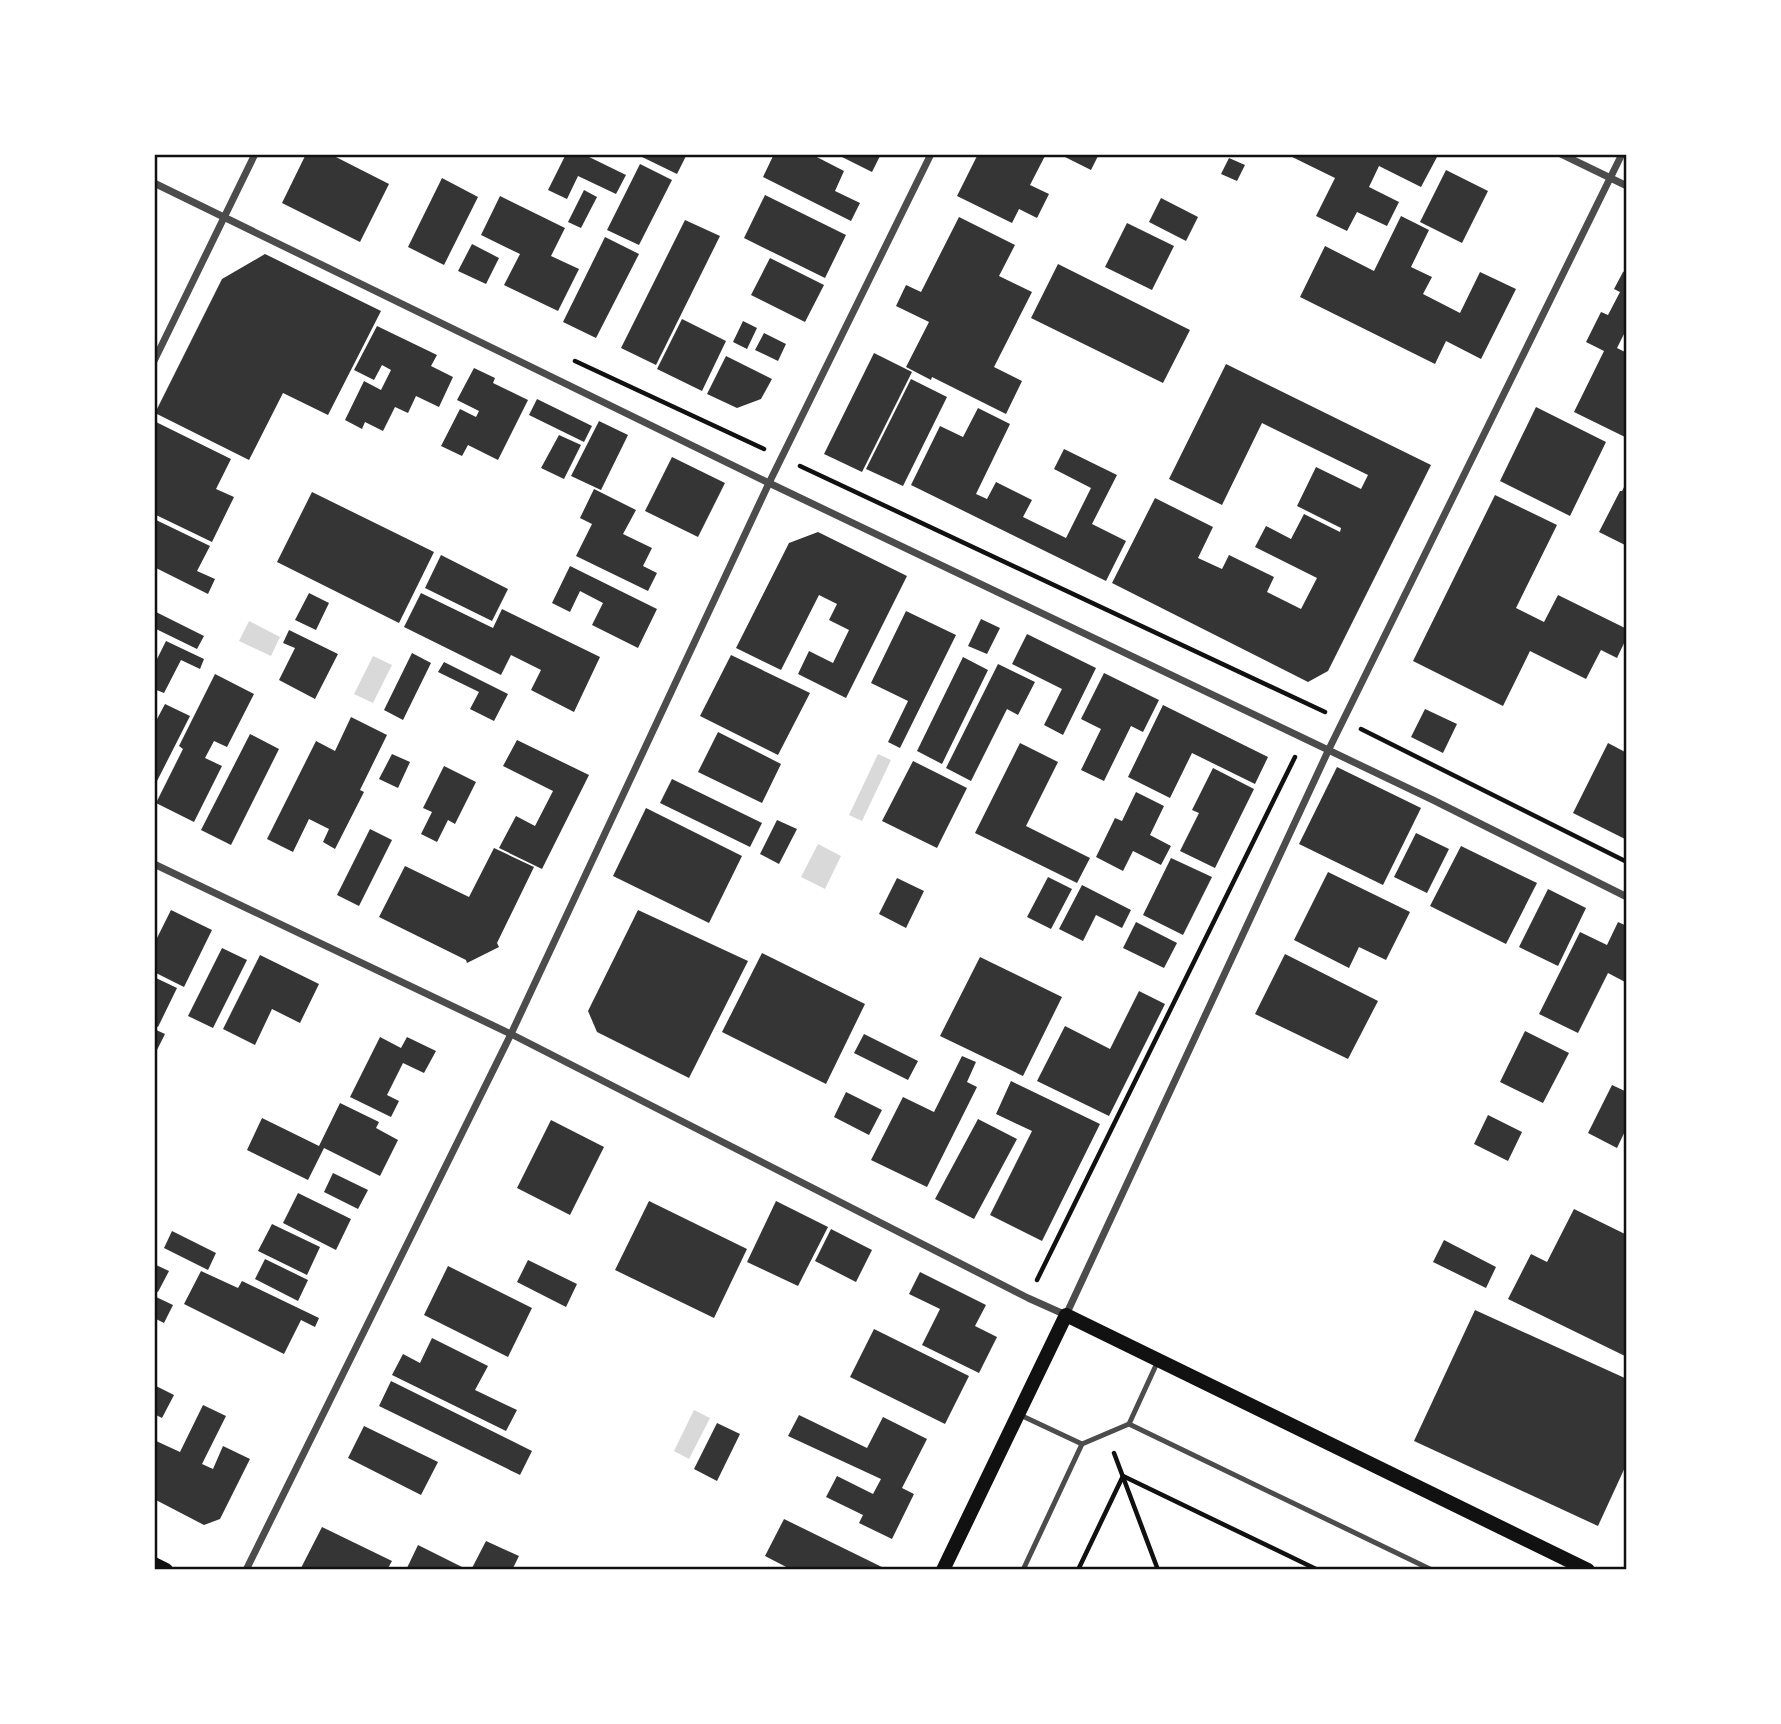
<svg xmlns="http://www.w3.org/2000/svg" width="1781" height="1724" font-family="Poppins,sans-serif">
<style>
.water{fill:#d9d9d9}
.building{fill:#353535}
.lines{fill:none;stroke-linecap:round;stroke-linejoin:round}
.path{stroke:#111;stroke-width:4.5}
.service{stroke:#4c4c4c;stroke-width:5}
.minor{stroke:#4c4c4c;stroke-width:7}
.secondary{stroke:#111;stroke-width:14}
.neatline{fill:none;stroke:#111;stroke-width:2.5}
</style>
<rect width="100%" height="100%" fill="#fff"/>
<g class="water">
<path d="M249,621l31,16 -9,19 -32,-15z"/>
<path d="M373,656l19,9 -19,38 -19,-9z"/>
<path d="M878,754l13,6 -29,61 -13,-6z"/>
<path d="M818,844l23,12 -16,33 -24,-12z"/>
<path d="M694,1410l16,8 -21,41 -15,-8z"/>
</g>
<g class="building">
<path d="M306,154h24l59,30 -29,58 -78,-39z"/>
<path d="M566,154h17l43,21 -10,19 -38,-18 -11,23 -19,-9z"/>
<path d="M641,154h46l-10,20 -37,-18z"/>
<path d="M774,154h37l33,17 -9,20 25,12 -9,18 -88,-44z"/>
<path d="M836,154h45l-9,18z"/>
<path d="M978,154h68l-16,31 19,9 -12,24 -18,-9 -7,14 -55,-27z"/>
<path d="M1059,154h40l-8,16z"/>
<path d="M1286,154h145l6,3 -16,30 -42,-21 -10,21 30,15 -12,24 -30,-14 -10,19 -31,-15 19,-38z"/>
<path d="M1229,158l16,7 -8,16 -16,-7z"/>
<path d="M640,164l32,16 -33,65 -32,-15z"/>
<path d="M1446,170l42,21 -26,52 -42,-21z"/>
<path d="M442,178l36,19 -34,68 -36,-18z"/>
<path d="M584,190l13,7 -16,31 -13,-6z"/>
<path d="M765,195l81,40 -21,43 -81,-40z"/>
<path d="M500,196l65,32 -14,28 28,13 -21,42 -54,-26 16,-31 -39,-19z"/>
<path d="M1161,198l37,19 -12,24 -37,-19z"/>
<path d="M1401,216l28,14 -18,37 21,10 -9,17 37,19 20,-41 36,17 -35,70 -35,-18 -11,23 -135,-67 25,-51 49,25z"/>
<path d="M959,217l56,28 -16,31 33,16 -38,75 28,14 -16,33 -74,-37 -1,3 -25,-13 23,-45 -33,-16 10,-21 15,7z"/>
<path d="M685,220l35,16 -64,129 -35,-17z"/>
<path d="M1127,223l47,23 -22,44 -47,-23z"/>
<path d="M605,237l34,17 -43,84 -33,-16z"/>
<path d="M472,244l27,14 -13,26 -28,-13z"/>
<path d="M265,254l116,57 -53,104 -45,-22 -34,67 -94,-47 67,-134z"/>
<path d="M770,258l54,27 -19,37 -54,-27z"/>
<path d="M1058,264l132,66 -27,53 -132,-65z"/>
<path d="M1627,270v58l-10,20 10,5v85l-53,-26 30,-61 -18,-9 15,-30 7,3 12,-23 -6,-3 9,-17z"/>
<path d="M682,319l44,22 -24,50 -45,-22z"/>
<path d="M743,321l14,7 -10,21 -14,-7z"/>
<path d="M377,326l60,29 -6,11 22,11 -14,30 -23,-11 -8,17 -13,-6 -12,24 -18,-9 -3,7 -17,-9 19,-39 17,9 10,-20 -9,-5 -8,15 -20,-10z"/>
<path d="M764,333l22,11 -8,17 -23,-11z"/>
<path d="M874,353l38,19 -50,100 -38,-18z"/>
<path d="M726,356l46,23 -11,20 -24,9 -30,-14z"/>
<path d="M1226,364l205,101 -103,206 -20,11 -196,-99 43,-85 58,29 -15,31 24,11 7,-14 45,22 -7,15 34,17 16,-31 -62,-31 11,-21 25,13 13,-25 36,18 1,-4 -44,-22 19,-39 45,22 7,-14 -106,-52 -40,82 -53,-26z"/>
<path d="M474,368l21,10 -2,5 35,17 -30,60 -30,-15 -6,11 -21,-10 19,-37 16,8 3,-6 -22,-11z"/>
<path d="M911,379l36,18 -44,89 -37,-17z"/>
<path d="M537,399l55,27 -8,16 -55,-27z"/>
<path d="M1536,407l70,35 -36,74 -70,-35z"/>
<path d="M978,408l32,16 -34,70 11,5 9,-17 36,18 -9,17 43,21 25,-50 -37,-19 10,-20 53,26 -25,49 34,17 -20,40 -195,-96 29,-59 23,11z"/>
<path d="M154,421l77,38 -15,30 18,8 -22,45 -58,-28z"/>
<path d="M599,421l29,14 -27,55 -30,-14z"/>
<path d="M559,435l22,10 -17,34 -23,-11z"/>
<path d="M672,457l53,26 -27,54 -53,-26z"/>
<path d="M1627,481v65l-28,-14 21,-41h2z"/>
<path d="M594,489l42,21 -13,24 29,14 -9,18 14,7 -9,18 -72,-35 16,-32 -12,-6z"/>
<path d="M312,492l122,60 -35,71 -122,-61z"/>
<path d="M1495,495l62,30 -41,83 28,14 14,-27 69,34v8l-10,21 -16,-8 -15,29 -56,-28 -27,55 -90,-45z"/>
<path d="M154,519l56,27 -13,25 18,8 -7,15 -54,-27z"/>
<path d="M818,532l89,44 -61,122 -48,-24 11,-23 24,12 16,-33 -20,-10 8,-16 -18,-9 -38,75 -45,-22 53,-105z"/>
<path d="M441,555l67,34 -16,32 -67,-33z"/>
<path d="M570,566l87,43 -19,39 -46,-23 11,-22 -23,-12 -10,21 -18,-9z"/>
<path d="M309,593l20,10 -13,27 -21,-10z"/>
<path d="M421,593l72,35 9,-19 98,48 -26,55 -43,-22 10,-20 -30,-15 -10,20 -97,-48z"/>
<path d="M154,611l50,25 -7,13 -43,-21z"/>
<path d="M906,611l50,24 -56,113 -12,-6 20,-41 -37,-18z"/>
<path d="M981,619l19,9 -13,26 -19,-8z"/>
<path d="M289,630l49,24 -23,45 -36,-19 16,-32 -12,-5z"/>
<path d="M1027,634l69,34 -33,67 -19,-10 18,-36 -50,-25z"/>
<path d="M166,641l38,18 -4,10 -19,-9 -17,33 -10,-4v-24z"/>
<path d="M412,653l19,10 -28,57 -19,-10z"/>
<path d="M731,655l79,38 -32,62 -78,-39z"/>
<path d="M963,657l25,13 -46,94 -25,-13z"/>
<path d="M444,662l64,32 -14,27 -24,-12 9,-17 -41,-20z"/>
<path d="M998,664l37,18 -17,33 -11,-6 -36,72 -25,-13z"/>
<path d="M1104,673l55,27 -16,32 -12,-6 -27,55 -23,-11 20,-41 -20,-10z"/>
<path d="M215,674l39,20 -27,53 -13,-6 -9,17 17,8 -28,56 -38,-19 27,-54 -4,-3z"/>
<path d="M165,704l25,12 -36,71v-67l2,1z"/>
<path d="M1163,705l105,52 -13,27 -63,-31 -22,45 -42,-21z"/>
<path d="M1425,709l32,15 -14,29 -32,-16z"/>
<path d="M351,717l36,18 -27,55 4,2 -29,57 -12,-7 6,-13 -20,-10 -16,33 -26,-13 49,-98 19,10z"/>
<path d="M718,732l63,32 -19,39 -64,-31z"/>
<path d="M250,734l29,15 -48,96 -30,-15z"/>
<path d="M517,740l72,35 -47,94 -43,-21 17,-32 19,10 18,-35 -50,-25z"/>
<path d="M1020,743l38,19 -32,64 64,32 -13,25 -102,-50z"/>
<path d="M1608,743l19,10v87l-54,-27z"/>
<path d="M392,754l18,8 -12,26 -19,-9z"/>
<path d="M913,761l54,27 -30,60 -55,-27z"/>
<path d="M444,766l32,16 -21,42 -7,-4 -11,22 -16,-8 11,-22 -9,-4z"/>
<path d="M1337,767l84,41 -38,77 -84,-41z"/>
<path d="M1213,768l41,21 -39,79 -35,-17 19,-38 -7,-3z"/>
<path d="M672,779l90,44 -12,24 -90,-44z"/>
<path d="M1136,792l28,14 -14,29 21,11 -10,19 -28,-14 -10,20 -27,-14 19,-39 7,3z"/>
<path d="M646,808l96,48 -33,67 -96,-47z"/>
<path d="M777,820l20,9 -18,35 -19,-10z"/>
<path d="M370,829l22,11 -33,66 -22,-11z"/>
<path d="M1416,833l33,16 -22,44 -33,-16z"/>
<path d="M1461,846l76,37 -31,61 -76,-38z"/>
<path d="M494,848l40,19 -37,76 2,4 -32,16 -1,-3 -87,-43 26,-51 64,31z"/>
<path d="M1171,858l41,19 -29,58 -40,-20z"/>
<path d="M1328,872l82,40 -24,48 -27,-13 -10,21 -55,-28z"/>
<path d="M1048,877l24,12 -21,40 -24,-12z"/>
<path d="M897,878l27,13 -18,37 -27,-14z"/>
<path d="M1082,885l49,25 -9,18 -26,-13 -13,26 -24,-12z"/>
<path d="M1548,889l38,19 -28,58 -39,-19z"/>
<path d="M171,910l41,20 -28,57 -30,-15v-28z"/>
<path d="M638,910l110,51 -59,117 -92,-46 -9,-21z"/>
<path d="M1136,922l41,21 -13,25 -41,-20z"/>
<path d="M1618,922l9,4v57l-19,-10 -30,60 -39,-19 41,-82 27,13z"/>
<path d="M222,948l25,12 -34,68 -25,-12z"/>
<path d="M762,953l103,51 -39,80 -104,-52z"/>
<path d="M1285,954l93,47 -30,58 -93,-45z"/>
<path d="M260,955l59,29 -19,39 -28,-14 -17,36 -32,-16z"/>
<path d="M980,957l82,40 -39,79 -83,-40z"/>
<path d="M156,978l21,10 -19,39 -4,-2v-43z"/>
<path d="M1139,991l26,13 -56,112 -72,-35 28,-55 45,23z"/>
<path d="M154,1029l11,5 -11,22z"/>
<path d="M1525,1031l44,22 -26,50 -43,-21z"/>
<path d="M864,1034l54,27 -10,19 -54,-27z"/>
<path d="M380,1037l21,11 6,-11 29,14 -12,22 -21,-10 -16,32 12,6 -8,16 -41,-20z"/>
<path d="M962,1056l14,6 -9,20 10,5 -50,100 -56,-27 32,-63 31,15z"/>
<path d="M1011,1081l89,43 -58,117 -52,-26 42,-84 -36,-17z"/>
<path d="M1612,1085l15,7v35l-10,21 -29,-15z"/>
<path d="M846,1092l36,18 -13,25 -35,-18z"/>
<path d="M340,1103l39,19 -3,6 22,12 -18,36 -56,-28 -16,32 -61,-30 15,-32 57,28z"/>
<path d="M1488,1115l34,17 -14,29 -34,-17z"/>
<path d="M978,1119l39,20 -43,80 -39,-20z"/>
<path d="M551,1120l53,27 -34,68 -53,-27z"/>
<path d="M333,1173l35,17 -10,19 -34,-17z"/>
<path d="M298,1193l53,26 -15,31 -53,-27z"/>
<path d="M649,1201l98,48 -33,69 -99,-48z"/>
<path d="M776,1201l52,26 -30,59 -51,-24z"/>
<path d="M1574,1209l53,26v122l-119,-58 23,-45 16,8z"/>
<path d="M272,1224l48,23 -13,28 -49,-24z"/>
<path d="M831,1229l41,21 -16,32 -41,-21z"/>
<path d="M172,1231l44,22 -8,17 -44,-22z"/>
<path d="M1444,1240l52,27 -10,21 -53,-26z"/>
<path d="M265,1259l43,21 -10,21 -43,-22z"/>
<path d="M528,1260l49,24 -11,23 -49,-25z"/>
<path d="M154,1264l15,7 -11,21 -4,-2z"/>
<path d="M448,1266l84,42 -24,49 -84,-42z"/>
<path d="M201,1271l37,17 4,-7 77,37 -4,9 -14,-7 -17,34 -100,-50z"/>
<path d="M920,1272l66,33 -11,21 22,11 -18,36 -57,-28 18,-36 -31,-15z"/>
<path d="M154,1296l19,9 -9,18 -10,-5z"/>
<path d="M1475,1310l152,69v84l-29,63 -184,-85z"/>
<path d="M874,1329l95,47 -24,48 -95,-47z"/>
<path d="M432,1338l56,28 -13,24 42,20 -11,21 -114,-56 11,-21 17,9z"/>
<path d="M391,1381l141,70 -12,24 -141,-69z"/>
<path d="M154,1385l20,10 -12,23 -8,-4z"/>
<path d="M203,1405l23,11 -24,48 11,5 10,-23 27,13 -30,60 -16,6 -50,-26v-59l26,12z"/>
<path d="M799,1415l68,33 16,-31 44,22 -25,49 12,6 -22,45 -33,-16 4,-8 -37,-18 11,-21 36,18 8,-15 -93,-43z"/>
<path d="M717,1423l23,11 -23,47 -23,-12z"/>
<path d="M364,1426l74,36 -17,33 -73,-37z"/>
<path d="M784,1519l104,51h-96l-27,-14z"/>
<path d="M322,1527l70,34 -5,9 -86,-2z"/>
<path d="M486,1541l33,15 -7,14h-41z"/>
<path d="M418,1545l50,25h-62z"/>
</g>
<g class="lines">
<g class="path">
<path d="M575,361l189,88"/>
<path d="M800,466l525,246"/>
<path d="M1361,729l266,133"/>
<path d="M1037,1280l258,-523"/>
<path d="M1114,1453l44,117"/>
<path d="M1078,1570l45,-94 195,94"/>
</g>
<g class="service">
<path d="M1018,1414l64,30"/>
<path d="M1129,1424l28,-61"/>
<path d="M1023,1570l59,-126 47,-20 303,146"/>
</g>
<g class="minor">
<path d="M1561,154l66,32"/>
<path d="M154,183l615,300 664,317 194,97"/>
<path d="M154,361l101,-207"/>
<path d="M154,864l357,170 517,264 38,17 263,-566 293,-595"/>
<path d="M246,1570l265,-536 258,-551 162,-329"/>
</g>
<g class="secondary">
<path d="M154,1564l12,6"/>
<path d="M943,1570l123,-255 522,255"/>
</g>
</g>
<rect width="1781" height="1724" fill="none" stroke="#ffffff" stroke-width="312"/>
<rect x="156" y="156" width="1469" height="1412" class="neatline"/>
</svg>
